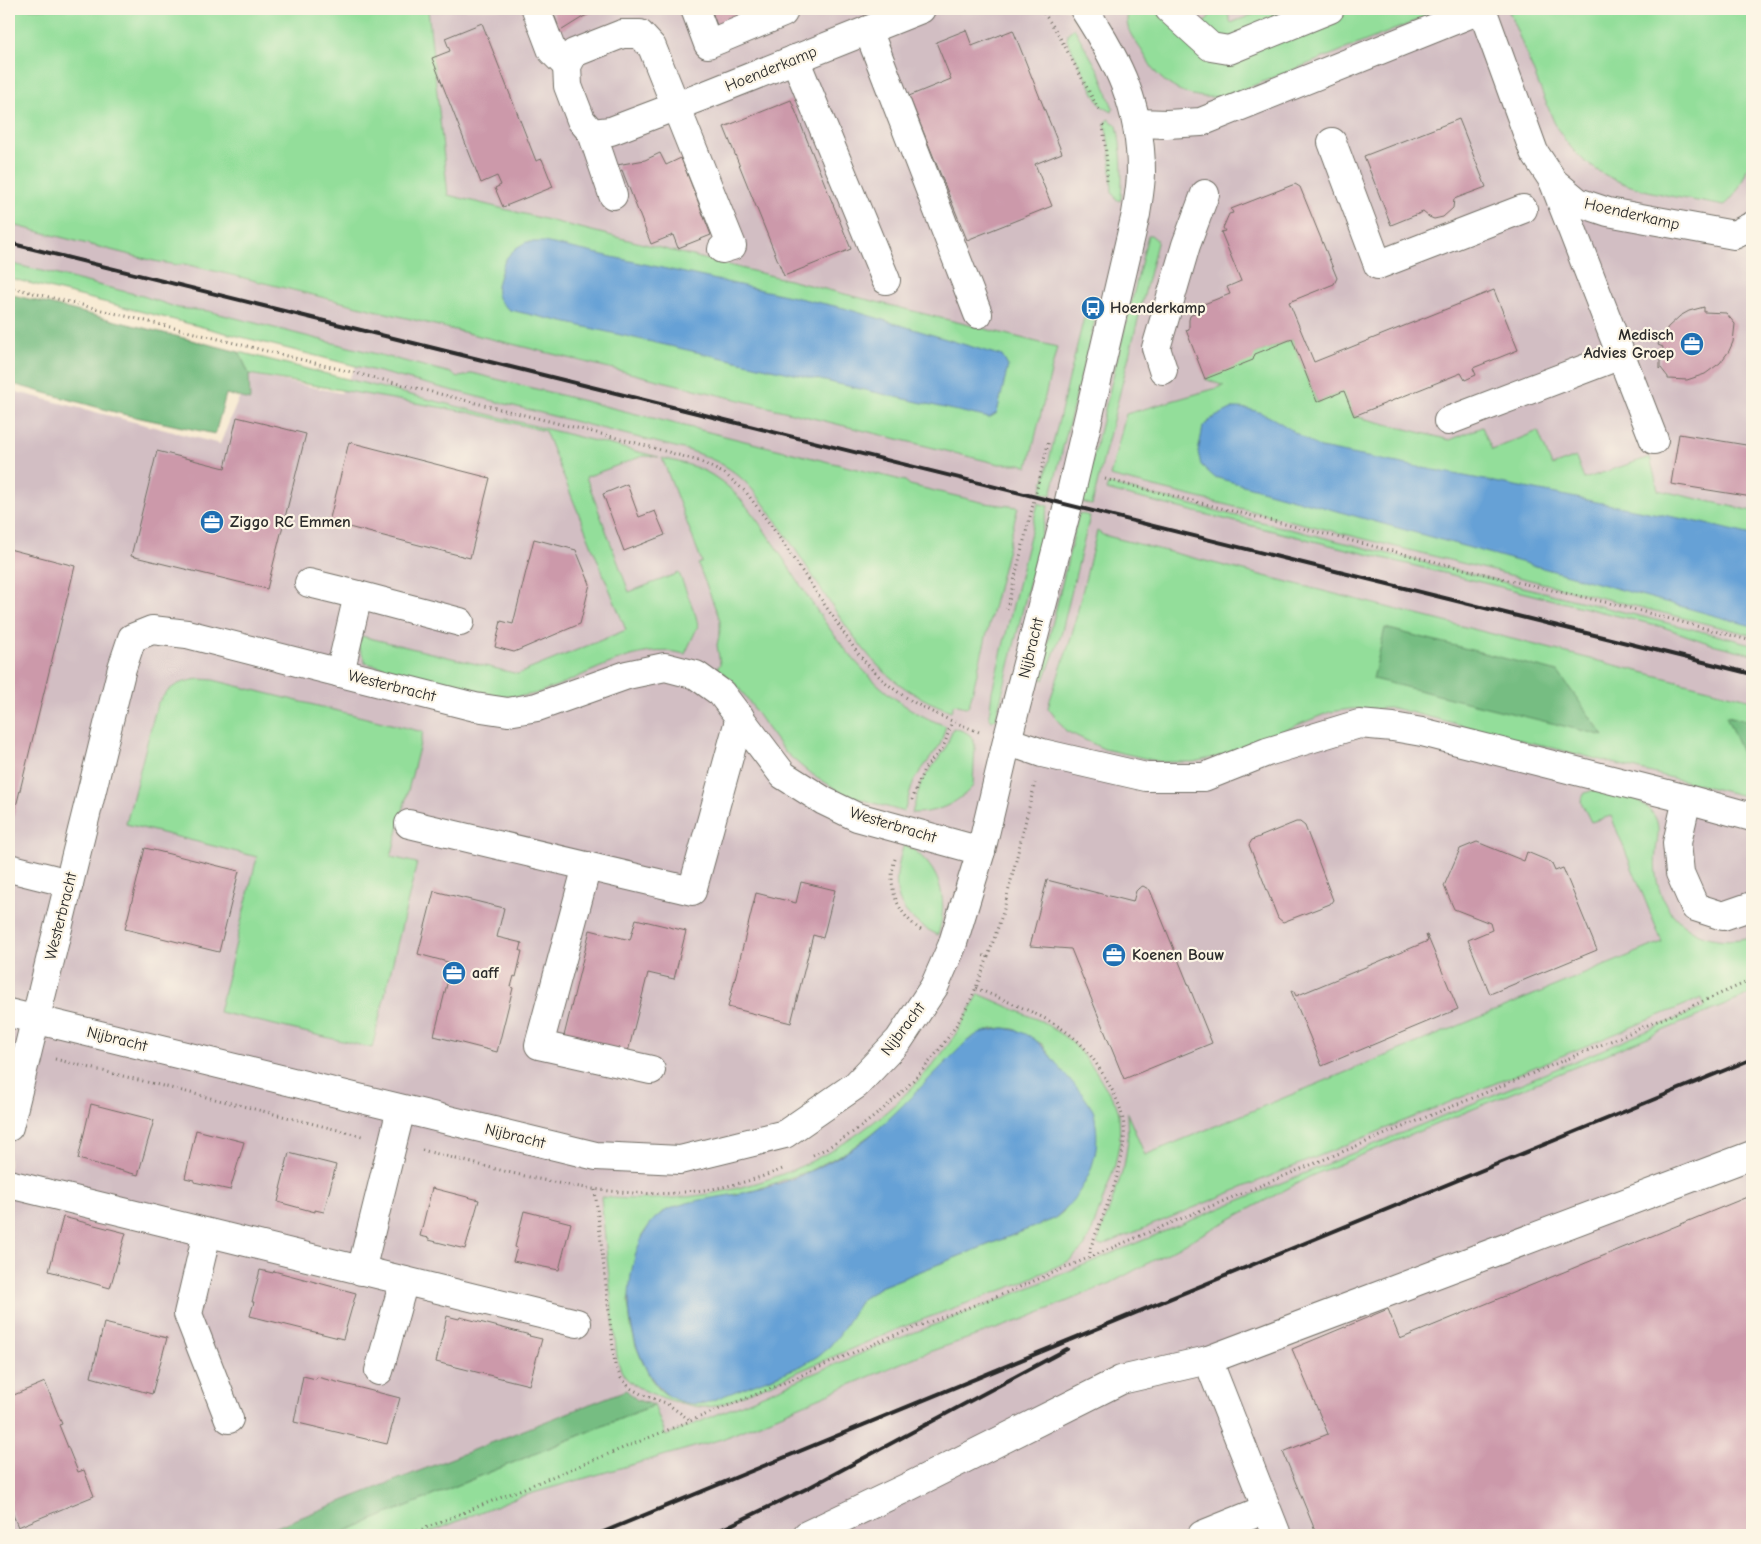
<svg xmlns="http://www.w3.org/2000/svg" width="1761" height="1544" font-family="'Comic Neue',sans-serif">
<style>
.industrial{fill:#d2bec3}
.green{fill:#93de9a;stroke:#5f8462;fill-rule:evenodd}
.forest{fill:#76bd82;stroke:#507456}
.water{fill:#66a1d6;stroke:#486680}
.building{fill:#c9a}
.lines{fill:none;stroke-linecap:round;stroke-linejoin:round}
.minor-casing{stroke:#726e65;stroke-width:30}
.path{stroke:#726e65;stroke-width:3;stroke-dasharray:1 4;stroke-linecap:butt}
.minor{stroke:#fff;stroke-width:28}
.rail{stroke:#2b2b2b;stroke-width:4}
.labels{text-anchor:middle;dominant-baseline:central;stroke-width:4.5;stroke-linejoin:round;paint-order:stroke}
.street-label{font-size:16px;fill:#2b2b2b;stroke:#fcf5e5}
.poi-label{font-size:16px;font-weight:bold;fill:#2b2b2b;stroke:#fcf5e5;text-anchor:start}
</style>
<rect width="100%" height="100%" fill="#fcf5e5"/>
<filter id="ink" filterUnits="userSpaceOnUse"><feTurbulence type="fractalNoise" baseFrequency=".02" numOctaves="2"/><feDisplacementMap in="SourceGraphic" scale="10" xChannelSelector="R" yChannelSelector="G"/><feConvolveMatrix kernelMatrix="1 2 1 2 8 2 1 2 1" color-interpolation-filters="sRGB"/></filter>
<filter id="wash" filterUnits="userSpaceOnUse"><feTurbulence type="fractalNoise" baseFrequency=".0096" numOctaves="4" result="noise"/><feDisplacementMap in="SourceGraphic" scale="20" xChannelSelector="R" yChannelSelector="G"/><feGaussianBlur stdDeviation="1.12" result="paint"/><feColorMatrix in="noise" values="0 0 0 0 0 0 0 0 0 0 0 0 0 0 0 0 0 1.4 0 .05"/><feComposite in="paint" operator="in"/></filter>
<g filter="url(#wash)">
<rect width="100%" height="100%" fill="#f7e9d0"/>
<path class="industrial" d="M427,9h1325v1526h-1743v-1145l211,54 29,-70 92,19 23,-42 -156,-40 -30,-3 -35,-12 -134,-33v-39l145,37 23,4 7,-1 200,49z"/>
<g class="green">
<path d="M9,9h419l20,186 609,152 -29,120 -7,-3h-22l-759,-187 -56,-13 -7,1 -23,-4 -145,-37z"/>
<path d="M1129,9h29l44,39 67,-7 80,-32h89l-13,8 -11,5 -182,72c-27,8 -55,1 -75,-20 -6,-7 -10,-15 -15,-23 -10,-15 -19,-23 -13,-42z"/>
<path d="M1215,9h11l5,14 36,-14h41l-87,32 -20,-14z"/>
<path d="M1508,9h244v149c-10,20 -10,32 -28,48 -68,-14 -134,-15 -170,-84z"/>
<path d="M1074,28l27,47 12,34 -1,3 -12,-7 -33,-65 1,-7z"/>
<path d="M1108,119l9,6c5,25 6,49 4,74l-1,2 -4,-2 -4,-7 -2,-41 -5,-28z"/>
<path d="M1148,235h3l6,5v3l-65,262 -10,-3z"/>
<path d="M9,263l134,33 35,12 30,3 243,62c6,6 13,4 21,0l433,108 5,4 75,18 33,4 -49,199 -3,1 -12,-3 -3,7c-31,-11 -60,-29 -81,-54 -33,-39 -58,-84 -87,-126 -13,-18 -25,-38 -42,-53 -15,-14 -32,-20 -50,-27l-682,-173z"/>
<path d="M1087,305l8,2v4l2,1 -46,183 -10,-2z"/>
<path d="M1292,339l25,63 27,-11 10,25 96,24 32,-13 10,23 46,-19 14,35 24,-9 8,22 66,-22 8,33 94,21v124l-642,-159 16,-62 98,-28 -19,-7 50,-25z"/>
<path d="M239,352l420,105 -16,-1 -57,21 43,115 50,-19 17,43 2,10 -13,28c-47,-12 -92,19 -134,34 -7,2 -14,6 -22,7 -25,5 -54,-5 -78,-11 -29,-7 -57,-14 -86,-21v-4l-7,-13 3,-10 157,38 108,-44 -81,-199 -78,-19 -218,-38z"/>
<path d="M662,458c17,4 35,8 50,17 28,17 45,45 63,71 46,69 88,151 171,180l-6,19 -26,35 -10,32 -60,-18 -37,-23 -22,-19 -18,-24 -21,-31 -14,-17 -15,-12 3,-4 -3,-19 3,-14v-11l-22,-56 4,-2z"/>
<path d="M1108,484l644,160v10l-44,-11 -45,-16 -557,-137z"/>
<path d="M1038,503l10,3 -52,213 -5,2 -2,-3 3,-27z"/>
<path d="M1079,513l11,3 -29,119 -17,45 -3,-2v-7z"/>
<path d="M1097,531l6,4 649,165v22l-25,-6 23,55 2,1v26l-359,-90 -42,1 -21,3 -110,44 -26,6h-33l-57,-13 -38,-18 -18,-23 2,-8 21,-62z"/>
<path d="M199,679l14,1 210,52 -32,125 26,6 -45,185 -153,-36 38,-155 -131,-33 31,-120c13,-18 21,-22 42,-25z"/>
<path d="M953,728c11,3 20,5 22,18l-2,40c-16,18 -36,27 -61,27l9,-31 24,-32z"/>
<path d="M1595,788c17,5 40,7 53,20 14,13 10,27 8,43 -4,34 9,66 41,82 15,8 39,9 55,3v58l-441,182 -200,107 -89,37 -102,35 -198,84 -210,60 -88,36h-88l318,-130 12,31 213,-90 118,-45 708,-294 -3,-9 -601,248 -4,-2 27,-77 4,-26 -1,-28 18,42 517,-213 -51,-126 -20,6 -9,-18 -1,-4 4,-7 9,-3z"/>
<path d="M904,844c35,19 46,53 34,91 -45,-22 -48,-46 -34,-91z"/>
<path d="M979,994l64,28 28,19 24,29 21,34 3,10 1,26 -5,25 -24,69 -7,13 -15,14 -56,25 -113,42 -175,75c-6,2 -12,4 -19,4 -17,1 -68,-15 -79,-28 -6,-6 -8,-14 -10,-21l-16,-161c138,13 257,-36 342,-145 14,-18 25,-39 36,-58zM1003,1028l11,1 28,15 53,75 1,11 -1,25 -32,57 -9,7 -174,68 -18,12 -33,48 -28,19 -31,12 -101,19 -10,-8 -8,-10 -8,-16 -7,-17 -5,-19 -3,-26 15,-67 8,-11 10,-10 16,-7 78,-16 54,-19 39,-20 33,-24 86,-86 25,-12z"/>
</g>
<g class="forest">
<path d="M9,294l230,58 10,22 1,26 -24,-6 -11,40 -93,-20 -113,-31z"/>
<path d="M1385,628l173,44 46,64 -231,-57z"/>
<path d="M1726,716l26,6v50h-2z"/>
<path d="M626,1390l11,10 17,5 -318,130h-80z"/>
</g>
<g class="water">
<path d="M526,242h18l300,66 158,48 6,10 -11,47 -8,5 -479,-108c-17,-11 -15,-21 -9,-38 2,-9 5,-15 12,-21 3,-4 9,-6 13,-9z"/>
<path d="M1233,408c34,-2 59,26 88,40l368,72 63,15v91l-538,-149 -13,-12 -3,-13 5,-25 8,-8z"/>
<path d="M1003,1028c32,4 38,17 57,40 10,12 23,25 31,39 4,5 4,12 5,18 5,37 -14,71 -42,94l-174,68 -18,12 -23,36 -10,12 -11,9 -17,10 -96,37c-30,5 -49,-13 -61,-39 -18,-37 -19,-76 -7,-114 5,-14 12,-29 25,-37 22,-14 65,-16 91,-22 33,-8 66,-22 95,-40 24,-14 43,-34 63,-54 18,-18 37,-37 56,-56l12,-8z"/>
</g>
<g id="blocks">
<g class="building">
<path d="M552,9h46v1l-15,7 -24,15 -3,-6 2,-1z"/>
<path d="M711,9h44l2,4 -39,15z"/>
<path d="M482,23l54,138 6,-2 11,28 -50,20 -8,-19 6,-3 -4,-9 -16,7 -49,-125 18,-7 -5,-13z"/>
<path d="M966,30l6,16 41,-16 49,123 -27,11 17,42 -85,34 -58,-144 42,-17 -15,-37z"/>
<path d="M791,100l60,149 -67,27 -60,-149z"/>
<path d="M1459,119l27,68 -32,12 -1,9 -10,9 -9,2 -5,-2 -6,-5 -32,13 -27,-69z"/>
<path d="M660,153l6,12 15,-7 30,77 -33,13 -5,-13 -22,9 -29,-74 -3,1 -2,-6 28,-5z"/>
<path d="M1295,184l5,3 37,91 -3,6 -45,18 25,60 180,-72 24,60 -45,18 3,7 -11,5 -4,-7 -107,43 -10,-25 -27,11 -25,-63 -37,15 -2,6 -48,19 -19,-49 3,-1v-9l1,-4 7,-5 -1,-4 34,-13 -3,-7 14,-6 -20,-49 4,-1 -2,-3 6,-14 4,-1 -2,-4z"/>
<path d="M1704,307v5l22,1 9,11 -2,18 -4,9 -9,12 -15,11 -18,6 -19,-1v-2l-7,-9 -1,1v-9l3,-13 -5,-2 2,-5 8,-13 12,-11 9,-5z"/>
<path d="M237,417l69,17 -39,155 -136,-33 26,-105 68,17z"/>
<path d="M1679,434l73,12v51l-81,-13z"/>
<path d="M349,442l141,36 -20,80 -141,-36z"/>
<path d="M627,484l12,33 16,-6 10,24 -41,16 -21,-57z"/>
<path d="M534,539l42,11 14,34 -10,40 -66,28 -19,-5 6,-26 12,3z"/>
<path d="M9,549l66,17 -64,261 -2,-1z"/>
<path d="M1296,822h4l5,4 28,74 -3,4 -47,18 -5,-4 -29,-73 3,-5z"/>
<path d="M1477,842l47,19 3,-9 24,10 4,9 8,-3 34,82 -107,44 -22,-54 24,-10 -2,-7 -36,-14 -10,-23 16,-37z"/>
<path d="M145,848l94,23 -20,81 -94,-23z"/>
<path d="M1047,880l86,22 3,-11 3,-3 4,-2 7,4 62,153 -88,36 -53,-130 -41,-3z"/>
<path d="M801,882l34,8 -12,48 -10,-3 -22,88 -63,-16 28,-114 40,10z"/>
<path d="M434,891l70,17 -7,29 25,6 -2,8h2l-6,26 -2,-1 -3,11 2,1 -16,64 -63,-16 16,-64h3l2,-8 -37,-10z"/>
<path d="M636,919l50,12 -12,48 -26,-6 -20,79 -64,-16 26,-106 40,10z"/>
<path d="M1426,935h1l31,74 -136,57 -31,-75 2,-1 3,6 132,-55z"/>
<path d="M91,1104l63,16 -16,55 -60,-16z"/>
<path d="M196,1130l48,12 -14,48 -36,-8v-2l-9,-2z"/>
<path d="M289,1153l47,12 -12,47 -9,-2v2l-37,-10 3,-13h-1z"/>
<path d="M432,1188l47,12 -14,49 -36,-9v-2l-9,-2z"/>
<path d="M1752,1195v340h-435l-34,-83 45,-18 -36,-85 96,-40 12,30z"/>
<path d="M524,1211l47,12 -12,47 -46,-9 4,-13 -2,-1z"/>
<path d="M63,1217l63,16 -16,55 -61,-17z"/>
<path d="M260,1270l13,3 1,-2 82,22 -13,46 -93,-23 4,-14h-2z"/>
<path d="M447,1316l12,3 1,-2 70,18 -1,1 13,3 -13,46 -93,-23z"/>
<path d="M104,1323l63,15 -15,56 -61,-17z"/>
<path d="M303,1376l13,3 1,-2 83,21 -13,46 -93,-22z"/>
<path d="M45,1382l17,42 -3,1 19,47 6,-2 10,26 -76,31 -9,-22v-4l4,-2 -4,-10v-92z"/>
</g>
</g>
</g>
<g filter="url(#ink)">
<use href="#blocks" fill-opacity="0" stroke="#726e65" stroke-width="1"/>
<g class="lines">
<g class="minor-casing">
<g id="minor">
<path d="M536,9l16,42 15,15"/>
<path d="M695,9l13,35 75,-31 -1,-4"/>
<path d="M1169,9l42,38 18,3 101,-41"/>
<path d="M868,30l110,284"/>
<path d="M795,59l91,221"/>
<path d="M1138,123l29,1 34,-2 281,-113 52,143 20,30 24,20 30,10 126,23 18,-9"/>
<path d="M592,133l21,62"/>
<path d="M1332,142l46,123 145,-56"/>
<path d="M1554,183l100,257"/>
<path d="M722,249l10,-3 -80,-199 -12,-13h-18l-48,19 -7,13 1,20 13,34 11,13 19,-2 92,-35 218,-87"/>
<path d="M1163,370l-7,-22 30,-103 19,-51"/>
<path d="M1448,421l173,-66"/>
<path d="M309,583l49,12"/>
<path d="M340,673l18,-78 102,27"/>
<path d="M1007,741l35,12 104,24h58l63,-25 92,-28 34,3 29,5 265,67 65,18"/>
<path d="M1687,799l-10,44 3,30 15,34 28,9 29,-10"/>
<path d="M409,824l283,67 48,-174"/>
<path d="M587,866l-48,179 112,25"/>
<path d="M9,868l60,15"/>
<path d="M9,1013l587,143 84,4 105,-26 71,-49 43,-45 35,-53 18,-41 29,-95 26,-110 61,-236 68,-291c2,-13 5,-28 5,-42 0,-65 -22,-109 -57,-163"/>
<path d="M9,1127l113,-459 10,-30 20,-8 35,4 288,73 33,5 29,-5 90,-32 38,-8 31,8 25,18 62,82 41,26 33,16 124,34"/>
<path d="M9,1184l568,139"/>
<path d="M207,1233l-19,81 41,105"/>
<path d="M361,1271l40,-162"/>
<path d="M1208,1360l69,175"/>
<path d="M379,1371l25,-90"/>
<path d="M807,1535l103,-49 211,-106 87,-20 544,-205"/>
<path d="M1202,1535l64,-26"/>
</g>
</g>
<g class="path">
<path d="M1041,9l16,23 42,78"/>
<path d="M1103,125l4,37v22"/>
<path d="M9,287l624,155 66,19 26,13 21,18 26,35 82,121c35,47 72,63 125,84"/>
<path d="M1105,479l407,102 106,24 134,36"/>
<path d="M1007,609l42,-169"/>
<path d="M912,800l12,-31 18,-20 4,-9 6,-19"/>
<path d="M895,859c-9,29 3,57 29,73"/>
<path d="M988,957l16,-48 31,-126"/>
<path d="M976,988c37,17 85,31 111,63 8,10 15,21 21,32 11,18 18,37 16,57 -3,38 -21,74 -34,109v7"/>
<path d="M55,1059l307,77"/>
<path d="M422,1150c84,21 169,48 256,43"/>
<path d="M813,1155c61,-29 114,-81 149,-139 11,-18 18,-39 26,-59l-7,-2"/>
<path d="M595,1190l20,175 6,13 9,10 11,6 25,9 24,17"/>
<path d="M684,1192c34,-2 70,-11 101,-24"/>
<path d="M408,1535l371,-150 108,-47 109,-41 196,-83 421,-174 139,-60"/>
</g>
<use href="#minor" class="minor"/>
<g class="rail">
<path d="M9,243l1743,431"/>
<path d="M596,1535l1156,-476"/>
<path d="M710,1535l98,-47 259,-139"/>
</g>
</g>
</g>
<defs>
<g id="bus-disc" transform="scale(1.25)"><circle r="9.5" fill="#1f6fb2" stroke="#fcf5e5"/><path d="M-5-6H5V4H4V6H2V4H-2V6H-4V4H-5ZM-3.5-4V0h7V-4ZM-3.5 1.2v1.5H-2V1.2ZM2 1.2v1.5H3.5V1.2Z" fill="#fff"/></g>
<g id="office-disc" transform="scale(1.25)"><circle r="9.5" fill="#1f6fb2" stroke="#fcf5e5"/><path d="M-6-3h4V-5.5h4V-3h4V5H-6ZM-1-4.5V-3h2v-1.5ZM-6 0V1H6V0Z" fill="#fff"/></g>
</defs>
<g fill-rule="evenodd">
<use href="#bus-disc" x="1093" y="308"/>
<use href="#office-disc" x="1692" y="344"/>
<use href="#office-disc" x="212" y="522"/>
<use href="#office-disc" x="1114" y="955"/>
<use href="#office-disc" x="454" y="973"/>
</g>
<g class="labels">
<g class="street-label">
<text transform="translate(771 69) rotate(-22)">Hoenderkamp</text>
<text transform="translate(1632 214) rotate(13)">Hoenderkamp</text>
<text transform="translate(1031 648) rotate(-76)">Nijbracht</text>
<text transform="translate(392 686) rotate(14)">Westerbracht</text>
<text transform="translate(893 825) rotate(17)">Westerbracht</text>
<text transform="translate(61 916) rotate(-76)">Westerbracht</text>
<text transform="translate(903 1029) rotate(-53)">Nijbracht</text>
<text transform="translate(117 1039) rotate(14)">Nijbracht</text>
<text transform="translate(515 1136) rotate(14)">Nijbracht</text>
</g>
<g class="poi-label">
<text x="1110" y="308">Hoenderkamp</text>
<text x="1674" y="335" text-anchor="end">Medisch<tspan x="1674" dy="18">Advies Groep</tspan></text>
<text x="230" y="522">Ziggo RC Emmen</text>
<text x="1132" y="955">Koenen Bouw</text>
<text x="472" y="973">aaff</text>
</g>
</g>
<rect width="1761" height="1544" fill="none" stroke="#fcf5e5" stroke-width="30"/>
</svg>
